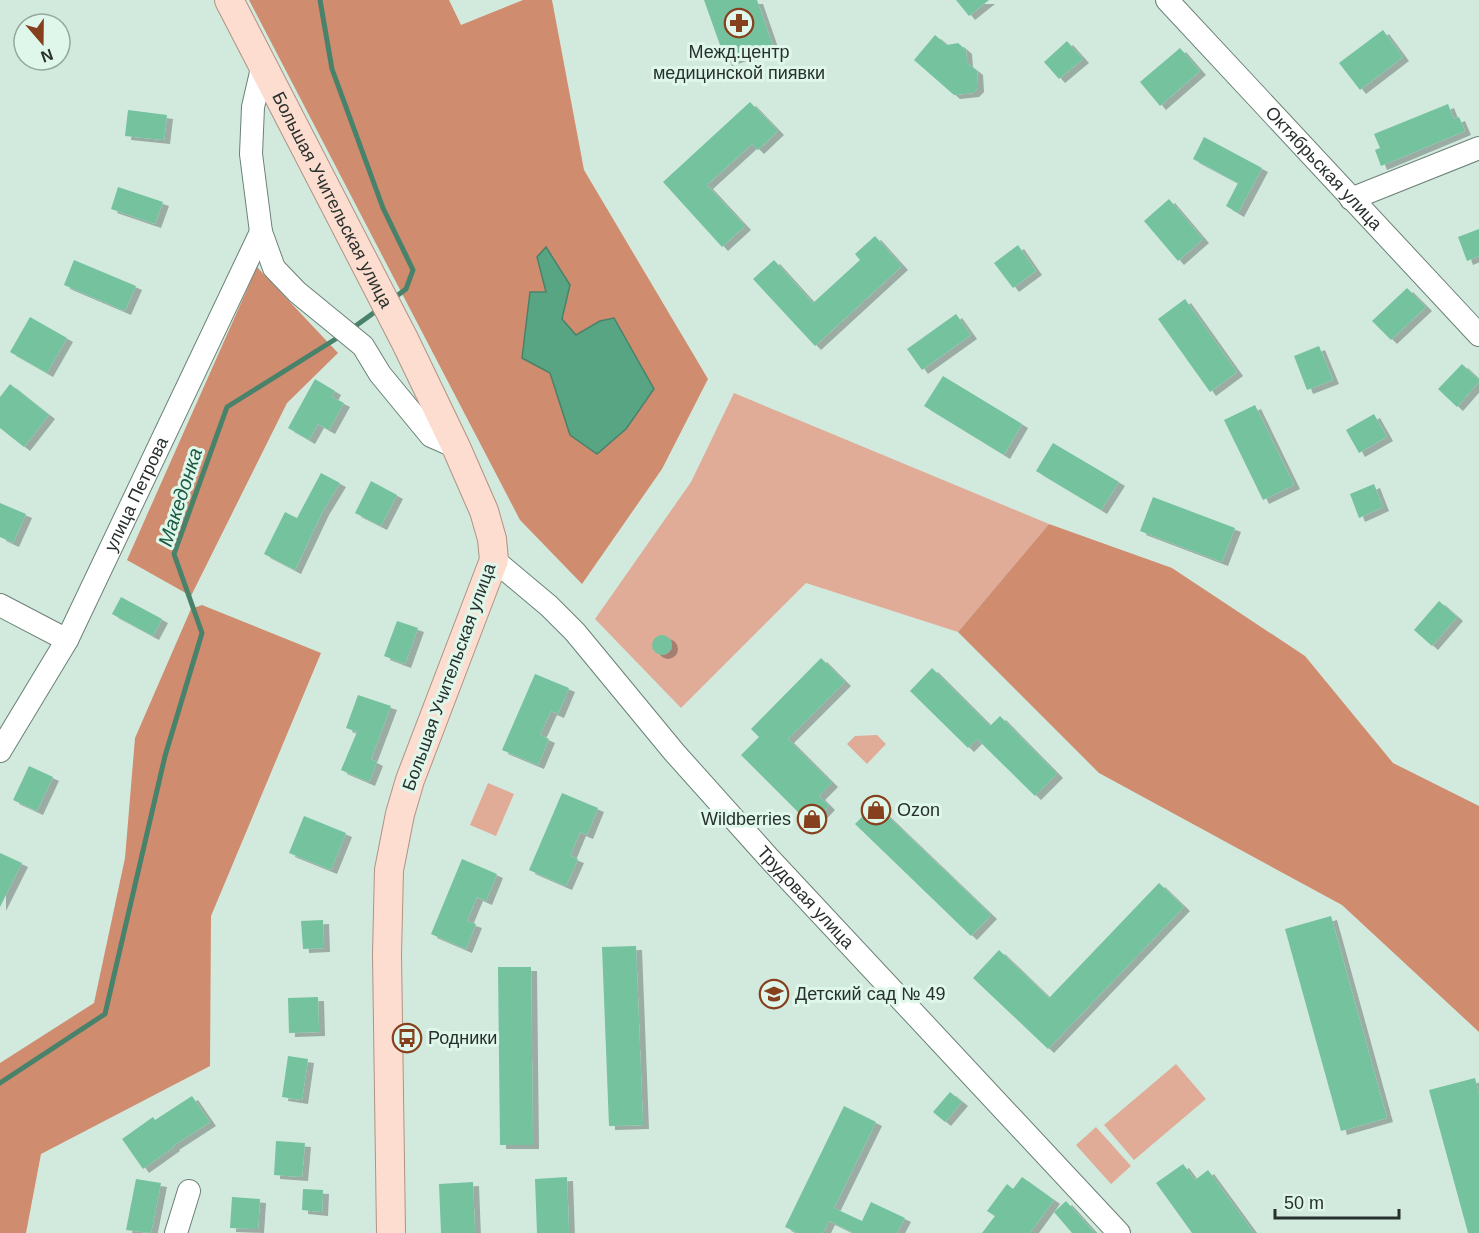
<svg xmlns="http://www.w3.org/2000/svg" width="1479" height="1233" font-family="Arial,sans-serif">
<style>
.green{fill:#e0ac97}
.forest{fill:#cf8c6f}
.water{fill:#58a584;stroke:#49826a;stroke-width:1.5}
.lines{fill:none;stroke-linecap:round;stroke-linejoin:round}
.stream{stroke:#49826a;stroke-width:5}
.building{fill:#74c29f;filter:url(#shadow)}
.minor-casing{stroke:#6b8176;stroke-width:24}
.major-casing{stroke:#b19282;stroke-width:30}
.minor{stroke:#fff;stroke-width:22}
.major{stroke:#fdddd0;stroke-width:28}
.labels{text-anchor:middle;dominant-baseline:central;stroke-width:6;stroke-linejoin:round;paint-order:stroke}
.poi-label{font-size:18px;fill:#27302c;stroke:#dff7eb;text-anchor:start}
.street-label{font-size:18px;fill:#27302c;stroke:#dff7eb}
.water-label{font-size:20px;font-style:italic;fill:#1d5942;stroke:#dff7eb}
</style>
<defs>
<filter id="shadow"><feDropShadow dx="6" dy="4" stdDeviation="0" flood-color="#0004"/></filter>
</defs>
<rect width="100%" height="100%" fill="#d2eade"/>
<g class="green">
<path d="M734,393l315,131 -91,108 -152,-49 -125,125 -86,-89 96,-137z"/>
<path d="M877,735l9,9 -19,20 -20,-20 8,-8z"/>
<path d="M488,783l26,11 -18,42 -26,-11z"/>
<path d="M1176,1064l30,35 -72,61 -30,-35z"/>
<path d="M1096,1127l35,39 -20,18 -35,-39z"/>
</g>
<g class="forest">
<path d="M249,0h200l12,25 62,-25h29l32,170 124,209 -46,90 -80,115 -62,-64z"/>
<path d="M257,267l81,86 -51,50 -96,193 -64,-36z"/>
<path d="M1049,524l123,44 133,88 88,107 86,43v226l-137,-127 -243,-132 -141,-141z"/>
<path d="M202,605l119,48 -110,263 -1,150 -169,88 -15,79h-26v-170l94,-60 31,-145 10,-120 56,-129z"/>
</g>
<path class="water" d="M546,247l24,38 -8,34 14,16 24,-14 14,-3 40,71 -28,40 -29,25 -27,-19 -20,-62 -28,-15 8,-66h16l-9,-35z"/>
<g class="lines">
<g class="stream">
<path d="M320,0l12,69 51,139 30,62 -7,19 -12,9"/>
<path d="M350,330l29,-21"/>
<path d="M0,1083l105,-69 60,-258 37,-123 -28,-79 53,-147 115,-72"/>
</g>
</g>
<g class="building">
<path d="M704,0h53l16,46 -47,16z"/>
<path d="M956,0h33l-20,16z"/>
<path d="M1383,30l20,27 -43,33 -21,-27z"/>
<path d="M935,35l12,10 11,-2 8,7 1,13 10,8 1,17 -5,5 -19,2 -40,-35z"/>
<path d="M1067,41l16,18 -24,20 -15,-17z"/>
<path d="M1180,48l20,23 -40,35 -20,-24z"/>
<path d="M750,102l28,29 -20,19 -6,-6 -45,41 38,41 -23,21 -59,-65z"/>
<path d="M1448,104l6,15 5,-2 6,14 -84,35 -6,-16 5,-2 -6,-14z"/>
<path d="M128,110l39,5 -3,25 -39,-4z"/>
<path d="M1204,137l58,31 -24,45 -12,-7 12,-23 -45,-24z"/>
<path d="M118,187l45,15 -8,22 -44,-15z"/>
<path d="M1169,199l34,40 -25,22 -34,-40z"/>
<path d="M1479,229v27l-12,5 -9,-24z"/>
<path d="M875,236l27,30 -87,80 -62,-67 21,-19 39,43 47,-43 -5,-6z"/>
<path d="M1018,245l18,26 -23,17 -19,-25z"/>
<path d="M74,260l62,26 -11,25 -61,-26z"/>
<path d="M1407,288l19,19 -35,33 -19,-19z"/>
<path d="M1185,299l52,73 -27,20 -52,-73z"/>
<path d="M956,314l15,21 -49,35 -15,-21z"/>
<path d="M30,317l37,21 -20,35 -37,-21z"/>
<path d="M1319,346l14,34 -26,10 -13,-34z"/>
<path d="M1462,364l17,16v2l-22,25 -19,-18z"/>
<path d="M943,376l79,48 -18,31 -80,-49z"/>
<path d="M315,379l20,12 -3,6 12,6 -15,27 -11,-6 -9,16 -21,-12z"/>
<path d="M10,384l39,31 -25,32 -24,-19v-31z"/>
<path d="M1255,405l39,80 -31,15 -39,-80z"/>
<path d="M1374,414l13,23 -28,16 -13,-23z"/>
<path d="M1053,443l66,39 -18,28 -65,-39z"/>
<path d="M321,473l19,10 -17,28 -28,59 -31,-16 21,-42 12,6z"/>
<path d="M371,481l26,14 -16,31 -26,-13z"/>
<path d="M1374,484l9,23 -24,11 -9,-24z"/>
<path d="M1153,497l82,31 -13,34 -82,-31z"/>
<path d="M0,503l26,11 -13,29 -13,-6z"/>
<path d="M121,597l41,22 -9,17 -41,-22z"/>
<path d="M1439,601l18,16 -25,29 -18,-16z"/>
<path d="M397,621l21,7 -13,36 -21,-8z"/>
<circle cx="662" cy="645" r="10"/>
<path d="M821,658l24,24 -57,57 44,44 -13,13 10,10 -18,19 -70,-70 18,-18 -8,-8z"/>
<path d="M932,668l58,58 10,-10 57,58 -22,22 -58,-57 -9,9 -58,-57z"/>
<path d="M535,674l34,14 -11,26 -7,-3 -11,24 9,4 -11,26 -36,-15z"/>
<path d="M358,695l33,11 -20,53 6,3 -8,20 -28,-12 16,-38 -11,-4z"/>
<path d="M29,766l24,11 -16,34 -24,-11z"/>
<path d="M562,793l36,15 -11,27 -7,-3 -10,24 8,3 -12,27 -37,-16z"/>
<path d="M875,804l116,111 -20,21 -116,-112z"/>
<path d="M304,816l42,17 -15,37 -42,-17z"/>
<path d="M0,853l22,10 -22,44z"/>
<path d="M462,859l35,15 -11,27 -9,-4 -10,24 9,3 -10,25 -35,-15z"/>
<path d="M1159,883l25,24 -136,142 -75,-71 26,-28 50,48z"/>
<path d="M1331,916l56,202 -46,13 -56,-202z"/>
<path d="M323,920l1,28 -21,1 -2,-28z"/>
<path d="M636,946l7,179 -34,1 -7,-179z"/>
<path d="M498,967h33l2,178h-33z"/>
<path d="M318,997l1,35 -30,1 -1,-35z"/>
<path d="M288,1056l20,3 -6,41 -20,-3z"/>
<path d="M1475,1078l4,16v139h-11l-39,-143z"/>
<path d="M950,1092l12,10 -17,20 -12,-10z"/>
<path d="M192,1096l18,26 -37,24 1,1 -31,22 -21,-30 31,-22 2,3z"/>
<path d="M844,1106l32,16 -42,86 28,13 9,-19 34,16 -8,15h-43l-25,-12 -6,12h-25l-13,-6z"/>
<path d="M276,1141l29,2 -3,34 -28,-2z"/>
<path d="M1183,1164l12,16 13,-10 46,63h-62l-36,-50z"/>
<path d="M567,1177l2,56h-32l-2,-54z"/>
<path d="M1022,1177l32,23 -24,33h-48l13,-17 -8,-5 20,-27 6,5z"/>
<path d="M136,1179l25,4 -10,50 -25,-3z"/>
<path d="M473,1182l2,51h-34l-2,-49z"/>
<path d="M303,1189l20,1 -1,22 -20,-2z"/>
<path d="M232,1197l28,2 -2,30 -28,-1z"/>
<path d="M1066,1201l29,32h-23l-18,-21z"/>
</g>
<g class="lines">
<g class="minor-casing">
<g id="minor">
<path id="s1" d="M1167,0l312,335"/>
<path d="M263,64l-10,43 -2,47 10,78 13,36 23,24 66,54 17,28 51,62 25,11"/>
<path d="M1351,199l128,-51"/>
<path id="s2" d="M494,560l55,46 26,26 99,120 94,105 351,376"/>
<path d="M0,605l67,35"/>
<path id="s3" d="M0,751l67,-111 194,-408"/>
<path d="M176,1233l13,-42"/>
</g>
</g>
<g class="major-casing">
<g id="major">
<path id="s4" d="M229,0l176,341 51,106 28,64 8,28 2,21 -84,220 -10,34 -11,56 -2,84 4,279"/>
</g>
</g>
<use href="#minor" class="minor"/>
<use href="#major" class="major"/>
</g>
<defs>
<g id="pharmacy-ring" transform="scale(1.5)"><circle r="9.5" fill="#dff7eb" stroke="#87401e" stroke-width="1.5"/><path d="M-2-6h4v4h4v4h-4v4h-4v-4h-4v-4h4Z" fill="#87401e"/></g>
<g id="shop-ring" transform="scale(1.5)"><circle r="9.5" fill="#dff7eb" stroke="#87401e" stroke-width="1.5"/><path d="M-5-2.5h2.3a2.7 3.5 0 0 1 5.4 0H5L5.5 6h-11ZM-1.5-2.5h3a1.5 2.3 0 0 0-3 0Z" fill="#87401e"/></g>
<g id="school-ring" transform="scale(1.5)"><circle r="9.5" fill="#dff7eb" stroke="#87401e" stroke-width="1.5"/><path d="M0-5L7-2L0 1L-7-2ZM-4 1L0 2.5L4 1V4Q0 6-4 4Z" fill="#87401e"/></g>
<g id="bus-ring" transform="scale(1.5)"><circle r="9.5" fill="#dff7eb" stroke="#87401e" stroke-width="1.5"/><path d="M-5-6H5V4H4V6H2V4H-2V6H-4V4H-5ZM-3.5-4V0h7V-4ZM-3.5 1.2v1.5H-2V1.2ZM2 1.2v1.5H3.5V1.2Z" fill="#87401e"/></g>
</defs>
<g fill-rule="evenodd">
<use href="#pharmacy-ring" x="739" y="23"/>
<use href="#shop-ring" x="876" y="810"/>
<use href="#shop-ring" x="812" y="819"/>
<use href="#school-ring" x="774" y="994"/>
<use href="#bus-ring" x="407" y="1038"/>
</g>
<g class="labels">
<g class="poi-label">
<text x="739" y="52" text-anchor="middle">Межд.центр<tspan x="739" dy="21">медицинской пиявки</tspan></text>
<text x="897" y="810">Ozon</text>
<text x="791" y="819" text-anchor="end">Wildberries</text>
<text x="795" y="994">Детский сад № 49</text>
<text x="428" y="1038">Родники</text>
</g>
<g class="street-label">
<text stroke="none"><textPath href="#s1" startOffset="230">Октябрьская улица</textPath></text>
<text stroke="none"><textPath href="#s4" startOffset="225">Большая Учительская улица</textPath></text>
<text stroke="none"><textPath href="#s3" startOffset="291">улица Петрова</textPath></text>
<text transform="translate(449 677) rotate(-70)">Большая Учительская улица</text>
<text stroke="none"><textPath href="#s2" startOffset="460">Трудовая улица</textPath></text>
</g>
<g class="water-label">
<text transform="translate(180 497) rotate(-72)">Македонка</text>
</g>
</g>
<g transform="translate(42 42) rotate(160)"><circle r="28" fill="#dff7eb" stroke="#95a79f" stroke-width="1.5"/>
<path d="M0-4.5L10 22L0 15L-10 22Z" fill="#87401e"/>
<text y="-9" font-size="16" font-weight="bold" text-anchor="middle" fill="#27302c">N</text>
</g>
<path d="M1275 1209v9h124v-9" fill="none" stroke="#27302c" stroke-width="3"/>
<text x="1284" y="1209" font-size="18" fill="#27302c" stroke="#dff7eb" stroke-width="4.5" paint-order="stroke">50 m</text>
</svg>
